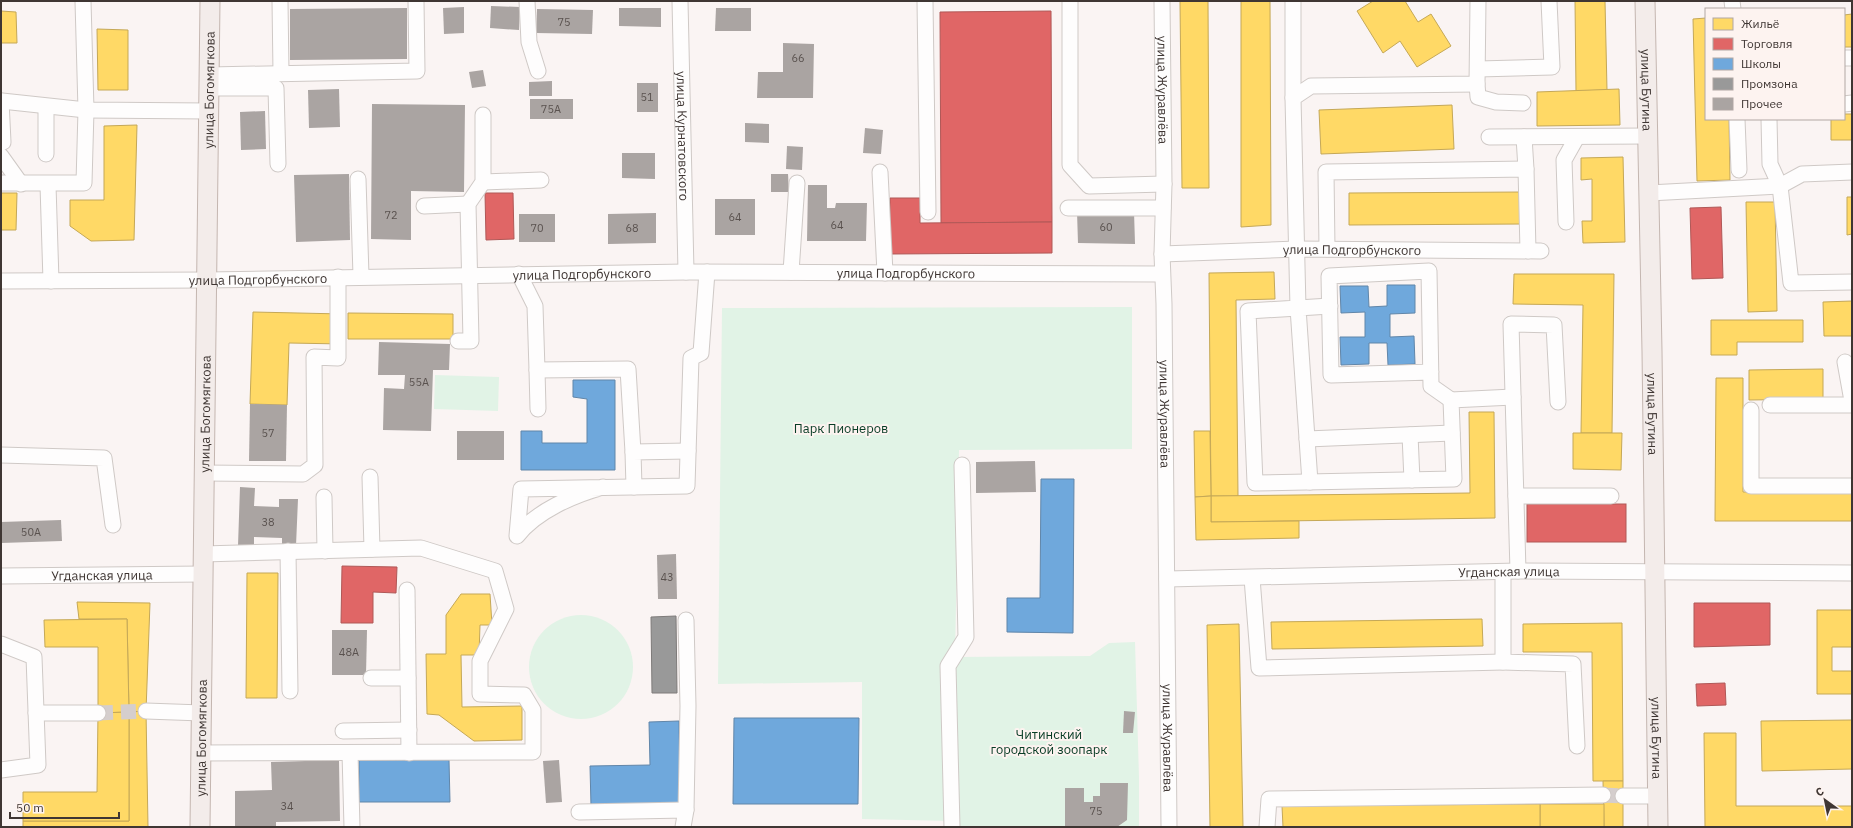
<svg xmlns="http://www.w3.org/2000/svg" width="1853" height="828" font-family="'IBM Plex Sans',sans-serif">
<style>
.green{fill:#e1f3e6}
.homes{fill:#ffd966;stroke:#c5a857}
.shops{fill:#e06666;stroke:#b05857}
.schools{fill:#6fa8dc;stroke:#6186a9}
.industry{fill:#999;stroke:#7e7b7a}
.building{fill:#aaa4a2}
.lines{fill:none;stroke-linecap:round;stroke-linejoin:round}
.minor-tunnel{stroke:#d5cecd;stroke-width:15;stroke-dasharray:15 8;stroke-linecap:butt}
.minor-casing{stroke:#cfc9c6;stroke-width:17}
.major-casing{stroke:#c4b6b0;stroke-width:21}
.minor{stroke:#fefdfd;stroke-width:15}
.major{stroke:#f3ecea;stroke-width:19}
.labels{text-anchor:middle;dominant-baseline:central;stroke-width:4;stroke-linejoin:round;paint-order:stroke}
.number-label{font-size:11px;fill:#5a524f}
.street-label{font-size:13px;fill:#3f3633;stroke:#fdf3f0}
.park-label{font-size:13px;fill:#083c25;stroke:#fdf3f0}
</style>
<rect width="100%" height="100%" fill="#faf4f3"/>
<g class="green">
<path d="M1132,307v142l-173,1 -4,207 135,-1 19,-13 26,-1 4,135v50h-182l-2,-160 -3,154 -90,-2v-137l-144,2 4,-376z"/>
<path d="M435,375l64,2 -1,34 -64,-2z"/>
<circle cx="581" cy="667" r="52"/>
</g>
<g class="homes">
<path d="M1180,1h28l1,187h-27z"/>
<path d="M1241,1h29l1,224 -30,2z"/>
<path d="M1373,1h32l13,21 13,-8 20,32 -34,21 -17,-26 -17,12 -26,-42z"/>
<path d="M1575,1h30l2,89 -31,1z"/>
<path d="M1,11l15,1 1,31h-16z"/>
<path d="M1852,14v33h-8v-32z"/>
<path d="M1706,18v101h23l1,61 -33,1 -4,-162z"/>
<path d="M97,29l31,1v60h-30z"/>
<path d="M1619,89l1,36 -83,1v-34z"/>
<path d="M1452,105l2,44 -133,5 -2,-44z"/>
<path d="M1844,114h8v26h-21v-21h13z"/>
<path d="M137,125l-3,115 -43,1 -21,-15v-26h34v-74z"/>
<path d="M1623,157l2,85 -42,1 -1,-22h10v-42l-11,1v-22z"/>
<path d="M1522,192v32l-173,1v-32z"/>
<path d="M1,193h16l-1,37h-15z"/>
<path d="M1847,197h5v37l-5,1z"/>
<path d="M1746,202h29l2,109 -29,1z"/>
<path d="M1274,272l1,27 -39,1 2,196h-27l-2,-223z"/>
<path d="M1514,274h100l-2,159h-31l2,-128 -70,-1z"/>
<path d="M1852,301v35h-28l-1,-34z"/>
<path d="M253,312l90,2v30l-54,-1 -2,62 -37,-1z"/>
<path d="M348,313l105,1v25h-105z"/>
<path d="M1711,320h92v22h-66v13h-26z"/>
<path d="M1823,369v30l-74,1v-30z"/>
<path d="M1716,378h27v114l109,-1v30h-137z"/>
<path d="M1469,412h25l1,106 -284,4v-26l259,-3z"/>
<path d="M1194,431h16l1,65 -16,1z"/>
<path d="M1573,433h49l-1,37 -48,-1z"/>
<path d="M1211,496v26l88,-1v17l-103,2 -1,-43z"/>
<path d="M247,573h31l-1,125h-31z"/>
<path d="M461,594h29l2,31h-12l-1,30h-18l1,52 60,-1v34l-48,1 -35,-26 -12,-1 -1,-60h20v-39z"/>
<path d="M77,602l73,1 -4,108 -17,1 -2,-93h-48z"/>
<path d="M1817,610h35v37h-20v24h20v23h-35z"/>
<path d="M127,619l2,93 -31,1v-66h-53l-1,-27z"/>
<path d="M1482,619l1,27 -211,3 -1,-27z"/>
<path d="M1622,623l1,158h-30l-1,-129h-69v-28z"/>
<path d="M1239,624l4,203h-33l-3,-202z"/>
<path d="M146,711l2,116h-125v-6h106v-109z"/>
<path d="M129,712v109h-106v-29h74l1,-79z"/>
<path d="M1852,720v49l-90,2 -1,-50z"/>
<path d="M1704,733h32v73h116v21h-147z"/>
<path d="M1603,781h20v46h-19z"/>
<rect x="1540" y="804" width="64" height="23"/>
<path d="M1540,804v23h-257l-1,-21z"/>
</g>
<g class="shops">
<path d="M1051,11l1,211 -111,1 -1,-211z"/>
<path d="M485,193h28l1,46 -28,1z"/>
<path d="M890,198h30v25l132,-1v31l-162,1z"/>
<path d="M1721,207l2,71 -31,1 -2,-71z"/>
<rect x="1527" y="504" width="99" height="38"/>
<path d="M342,566l55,1 -1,26 -23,-1v31h-32z"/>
<path d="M1694,603h76v42l-76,2z"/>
<path d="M1725,683l1,22 -29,1 -1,-22z"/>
</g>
<g class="schools">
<path d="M1387,285h28v28l-25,1v23l24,-1 1,28 -27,1 -1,-22h-18v21l-28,1 -1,-28h25v-25l-24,1 -1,-27h28l1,21 18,-1z"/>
<path d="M573,380h42v90h-94v-39h21v12h45v-44l-14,-2z"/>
<path d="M1041,479h33l-1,154 -66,-1v-34h33z"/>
<path d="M734,718h125l-1,86h-125z"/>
<path d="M679,721l1,83 -89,2 -1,-40 60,-1 -1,-43z"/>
<path d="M359,760h90l1,42h-91z"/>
</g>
<path class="industry" d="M676,616l1,77h-25l-1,-76z"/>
<g class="building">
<path d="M491,6l29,1 -1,23 -29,-2z"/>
<path d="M464,7v26l-20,1 -1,-26z"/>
<path d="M407,8v51l-117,1v-51z"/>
<path d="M619,8h42v19l-42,-1z"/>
<path d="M716,8h35v23h-36z"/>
<path d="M537,9l56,1 -1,24 -56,-1z"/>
<path d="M783,43l31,1 -1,54h-56l1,-26h25z"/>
<path d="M483,70l3,16 -14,2 -3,-16z"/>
<path d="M552,81v15h-23v-14z"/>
<rect x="637" y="83" width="21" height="29"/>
<path d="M339,89l1,38 -31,1 -1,-38z"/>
<rect x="530" y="99" width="43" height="20"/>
<path d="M372,104l93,1 -1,87 -53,-1v49l-40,-1z"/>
<path d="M265,111l1,38 -25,1 -1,-38z"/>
<path d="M745,123l24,1v19l-24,-1z"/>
<path d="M865,128l18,2 -2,24 -18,-1z"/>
<path d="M787,146l16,1 -1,23 -16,-1z"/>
<path d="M622,153h33v26l-33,-1z"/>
<path d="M349,174l1,66 -54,2 -2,-67z"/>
<path d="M771,174h17l1,18h-18z"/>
<path d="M808,185h19v23h8l1,-5h31l-1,38h-59z"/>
<rect x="715" y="199" width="40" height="36"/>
<path d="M1134,211l1,33 -57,-1 -1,-31z"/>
<path d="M656,213v30l-48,1v-30z"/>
<rect x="519" y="214" width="36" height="28"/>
<path d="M379,342l71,2 -1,26h-16l-2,61 -48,-1 1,-42 20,1 1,-14h-27z"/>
<path d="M250,404l37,1 -1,56h-37z"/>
<rect x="457" y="431" width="47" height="29"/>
<path d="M1035,461l1,31 -60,1v-31z"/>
<path d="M240,487l15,1 -1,18 25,1v-8h19l-2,47h-14v-8l-28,-1v9h-16z"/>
<path d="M61,520l1,21 -61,2v-21z"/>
<path d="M676,554l1,45h-19l-1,-44z"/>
<path d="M332,630h35l-1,45h-34z"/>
<path d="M1124,711l11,1 -2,21h-10z"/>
<path d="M339,760l1,61 -64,1v5h-41v-36l37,-1 -1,-28z"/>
<path d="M559,760l3,42 -16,1 -3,-42z"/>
<path d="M1100,783h28l-1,37 -10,7h-52v-39h19v14h9v-6h7z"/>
</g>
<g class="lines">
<g class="minor-tunnel">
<path d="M98,713l48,-2"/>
<path d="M1603,795l20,1"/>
</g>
<g class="minor-casing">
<g id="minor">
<path d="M280,1l1,72"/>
<path d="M527,1l2,41 9,29"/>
<path id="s1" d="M680,1l6,271"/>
<path d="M925,1l3,211"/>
<path d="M1070,1v164l19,21 75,-2"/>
<path id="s2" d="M1162,1l2,183 -2,70 2,50 5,523"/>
<path d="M1478,1l-1,83 -166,2 -18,12 5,210 -50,3 7,172 199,-4 -3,-79 62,-3"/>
<path d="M1732,1l1,8"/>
<path d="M1844,58h8"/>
<path d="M1478,69l74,-2 -3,-66"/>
<path d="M209,75l208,-4 -1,-70"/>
<path d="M1477,84l1,13 18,5 27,1"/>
<path d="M208,88h68l2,76"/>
<path d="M1293,98v-97"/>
<path d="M1,101l2,41 -2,1"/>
<path d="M2,101l84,9 122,1"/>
<path d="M1844,104l8,-1"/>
<path d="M46,107v47"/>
<path d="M1737,119l2,51"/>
<path d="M1769,119l1,45 10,22 11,97 61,-1"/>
<path d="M1489,137l159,-1"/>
<path d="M1524,137l2,32"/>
<path d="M1,156l20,28"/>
<path d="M880,172l5,101"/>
<path d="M358,179l3,97"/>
<path d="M483,182l58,-2"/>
<path d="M1,183h83l2,-73 -3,-109"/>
<path d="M48,185l3,96"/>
<path d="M1649,193l131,-7 22,-12 50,-2"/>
<path d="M424,206l44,-2"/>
<path d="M1068,208h95"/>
<path d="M1566,222l-2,-62 13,-23"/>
<path d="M1327,249l-1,-77 200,-3 2,82"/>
<path id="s3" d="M1162,254l135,-5 244,2"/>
<path d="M791,272l6,-89"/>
<path d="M519,274l16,32 2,64 91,-1 5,83"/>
<path id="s4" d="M1,281l206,-1 479,-8 476,2"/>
<path d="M458,341h13l-3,-137 15,-22v-67"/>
<path d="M1845,362l7,39"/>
<path d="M537,370l1,39"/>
<path d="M1431,372l-100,3 -2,-99 100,-5 2,115 20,14"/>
<path d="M1770,405h82"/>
<path d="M1751,410v76h101"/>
<path d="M1410,435l2,45"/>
<path d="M1307,439l145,-6"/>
<path d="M1,455l103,3 9,67"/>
<path d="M204,473l99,1 12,-9 -1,-108 24,1v-81"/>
<path d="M370,477l2,72"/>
<path d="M1310,482l-12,-174 32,-2"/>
<path d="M603,487c-29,8 -67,24 -86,49l4,-47 166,-3 4,-128 10,-5 6,-81"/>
<path d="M634,487l-1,-35 55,-1"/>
<path d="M1516,496h95"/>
<path d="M324,497l1,54"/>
<path d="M288,551l2,140"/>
<path d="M1518,571l-7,-247 43,1 4,77"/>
<path d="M1503,572v90l70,2 4,82"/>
<path id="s5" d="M1,576l202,-2"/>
<path d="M1252,578l7,90 244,-6"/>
<path id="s6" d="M1167,579l351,-8 334,2"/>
<path d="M407,590l2,163"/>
<path d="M686,620l2,86 -2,104"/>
<path d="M1,644l33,13 4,108 -37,5"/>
<path d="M371,678h37"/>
<path d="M146,711l56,2"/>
<path d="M36,713h62"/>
<path d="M343,731l66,-1"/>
<path d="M200,753l333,-1v-42l-9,-15 -44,-1v-33l26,-52 -11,-38 -74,-23 -218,6"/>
<path d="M350,753l2,74"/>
<path d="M1623,796h35"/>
<path d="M579,812l107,-2 -3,17"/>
<path d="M952,827l-4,-161 18,-29 -4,-172"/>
<path d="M1267,827l2,-28 334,-4"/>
</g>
</g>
<g class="major-casing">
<g id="major">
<path id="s7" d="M1645,1l7,350 6,476"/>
<path id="s8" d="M200,827l10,-826"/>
</g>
</g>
<use href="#minor" class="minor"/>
<use href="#major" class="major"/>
</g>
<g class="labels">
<g class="number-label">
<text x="564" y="22">75</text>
<text x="798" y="58">66</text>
<text x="647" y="97">51</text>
<text x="551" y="109">75А</text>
<text x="391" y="215">72</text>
<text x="735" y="217">64</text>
<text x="837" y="225">64</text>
<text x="1106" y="227">60</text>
<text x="537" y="228">70</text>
<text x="632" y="228">68</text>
<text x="419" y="382">55А</text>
<text x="268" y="433">57</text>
<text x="268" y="522">38</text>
<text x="31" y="532">50А</text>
<text x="667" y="577">43</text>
<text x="349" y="652">48А</text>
<text x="287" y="806">34</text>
<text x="1096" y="811">75</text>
</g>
<g class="street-label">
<text stroke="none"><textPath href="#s8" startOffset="737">улица Богомягкова</textPath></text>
<text stroke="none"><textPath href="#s2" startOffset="89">улица Журавлёва</textPath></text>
<text stroke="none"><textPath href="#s7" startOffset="89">улица Бутина</textPath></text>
<text stroke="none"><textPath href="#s1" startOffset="135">улица Курнатовского</textPath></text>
<text stroke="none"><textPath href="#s3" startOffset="190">улица Подгорбунского</textPath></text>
<text stroke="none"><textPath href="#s4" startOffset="581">улица Подгорбунского</textPath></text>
<text stroke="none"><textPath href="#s4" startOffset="905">улица Подгорбунского</textPath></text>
<text stroke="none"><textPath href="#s4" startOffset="257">улица Подгорбунского</textPath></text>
<text stroke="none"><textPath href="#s8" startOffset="413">улица Богомягкова</textPath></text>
<text stroke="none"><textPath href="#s2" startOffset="413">улица Журавлёва</textPath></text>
<text stroke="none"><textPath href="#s7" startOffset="413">улица Бутина</textPath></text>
<text stroke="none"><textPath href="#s6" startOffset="342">Угданская улица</textPath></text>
<text stroke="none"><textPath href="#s5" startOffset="101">Угданская улица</textPath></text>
<text stroke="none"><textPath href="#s8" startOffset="89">улица Богомягкова</textPath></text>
<text stroke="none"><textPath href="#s2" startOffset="737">улица Журавлёва</textPath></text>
<text stroke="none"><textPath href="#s7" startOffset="737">улица Бутина</textPath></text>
</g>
<g class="park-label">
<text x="841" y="428">Парк Пионеров</text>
<text x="1049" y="734">Читинский<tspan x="1049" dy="15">городской зоопарк</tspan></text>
</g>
</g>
<rect width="1853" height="828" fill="none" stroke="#3f3633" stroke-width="4"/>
<rect x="1705" y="8" width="140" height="112" fill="#fdf3f0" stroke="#b1a7a4"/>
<rect x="1713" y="18" width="20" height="12" fill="#ffd966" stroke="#b1a7a4"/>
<text x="1741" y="28" font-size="12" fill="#3f3633">Жильё</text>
<rect x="1713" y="38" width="20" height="12" fill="#e06666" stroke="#b1a7a4"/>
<text x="1741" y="48" font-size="12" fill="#3f3633">Торговля</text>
<rect x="1713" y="58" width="20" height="12" fill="#6fa8dc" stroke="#b1a7a4"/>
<text x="1741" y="68" font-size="12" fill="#3f3633">Школы</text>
<rect x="1713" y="78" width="20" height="12" fill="#999999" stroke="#b1a7a4"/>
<text x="1741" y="88" font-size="12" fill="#3f3633">Промзона</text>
<rect x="1713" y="98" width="20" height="12" fill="#aaa4a2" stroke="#b1a7a4"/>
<text x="1741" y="108" font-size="12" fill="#3f3633">Прочее</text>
<g transform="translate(1825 800) rotate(327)" stroke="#fdf3f0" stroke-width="3" paint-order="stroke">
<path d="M0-3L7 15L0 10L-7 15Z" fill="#3f3633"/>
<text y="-6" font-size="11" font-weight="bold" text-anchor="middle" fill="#3f3633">С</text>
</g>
<path d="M10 812v6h109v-6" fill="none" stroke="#3f3633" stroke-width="2"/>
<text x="16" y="812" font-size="12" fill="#3f3633" stroke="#fdf3f0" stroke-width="3" paint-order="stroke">50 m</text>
</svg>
